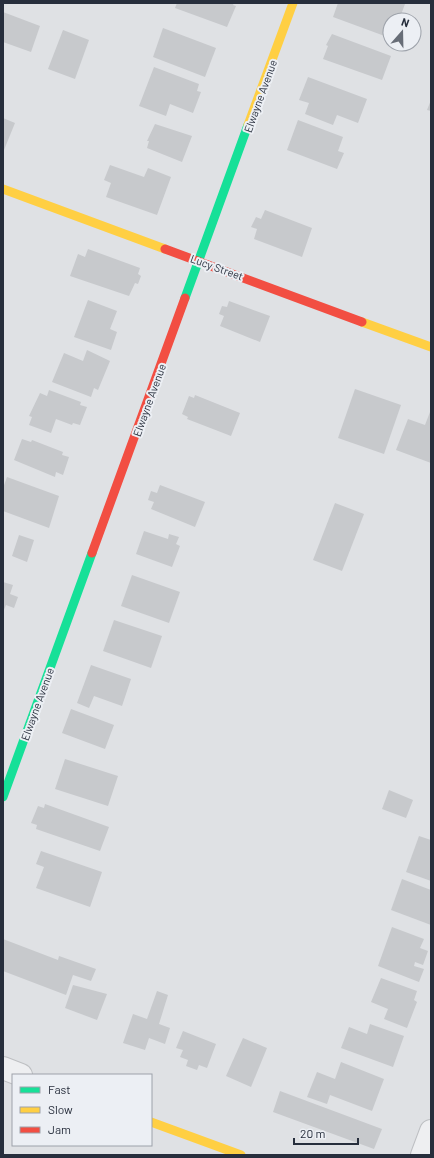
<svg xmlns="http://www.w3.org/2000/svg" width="434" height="1158" font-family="Barlow,sans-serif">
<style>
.building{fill:#c7c9cc}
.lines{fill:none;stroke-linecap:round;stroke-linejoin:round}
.street-casing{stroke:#bdbfc2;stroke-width:24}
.street{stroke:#eeeff1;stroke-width:22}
.fast{stroke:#16e098;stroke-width:9}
.slow{stroke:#ffcf43;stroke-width:9}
.jam{stroke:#f24e42;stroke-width:9}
.labels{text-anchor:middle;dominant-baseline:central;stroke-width:4;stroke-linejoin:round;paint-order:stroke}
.street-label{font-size:11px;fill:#272e3c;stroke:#eceff4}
</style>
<rect width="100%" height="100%" fill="#dfe1e4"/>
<g class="building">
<path d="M177,3h57l-1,2 3,1 -9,21 -52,-19z"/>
<path d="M338,3h63l4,1 -6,16h-9v18l-57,-21z"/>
<path d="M3,12l37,14 -9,26 -28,-10z"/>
<path d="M163,28l53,20 -11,29 -52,-20z"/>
<path d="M63,30l26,10 -14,39 -27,-10z"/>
<path d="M332,34l59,22 -9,24 -59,-21 5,-13 -2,-1z"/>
<path d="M154,67l45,17 -2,7 4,1 -8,21 -23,-9 -4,12 -27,-10z"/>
<path d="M308,77l59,22 -9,24 -21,-8 -4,10 -28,-11 4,-11 -10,-3z"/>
<path d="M431,100v11l-4,-1z"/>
<path d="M3,118l12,5 -11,27h-1z"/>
<path d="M298,120l45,17 -5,14 6,2 -7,16 -50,-19z"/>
<path d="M155,124l37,12 -10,26 -35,-14 2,-7h-2z"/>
<path d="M110,165l34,12 4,-9 23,9 -14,38 -51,-18 5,-14 -7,-3z"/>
<path d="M265,210l47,18 -10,29 -48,-18 3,-10 -6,-2 5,-10 5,2z"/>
<path d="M88,249l52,19 -2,6 3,2 -3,8 -3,-1 -6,13 -59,-20 8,-22 7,3z"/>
<path d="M88,300l29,11 -7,18 7,3 -6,18 -37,-13z"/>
<path d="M229,301l41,15 -10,26 -40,-16 4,-10 -5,-2 3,-8 5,1z"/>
<path d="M87,350l23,11 -12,29 -4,-2 -3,9 -39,-15 12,-29 19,8z"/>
<path d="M355,389l46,16 -17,49 -46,-16z"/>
<path d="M49,390l32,12 -1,3 7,2 -7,18 -7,-2 -1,2 -16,-6 -5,14 -22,-8 3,-8 -3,-1 11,-23 7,3z"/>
<path d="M195,395l45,18 -9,23 -44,-17 1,-2 -6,-3 7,-18 5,2z"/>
<path d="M430,412l1,1v50l-35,-13 12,-31 17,6z"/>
<path d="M22,439l9,3 1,-2 31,12 -1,3 7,2 -6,18 -7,-3 -1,5 -41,-17z"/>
<path d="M7,477l52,19 -10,32 -46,-17v-23z"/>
<path d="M160,485l45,17 -10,25 -44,-18 3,-7 -6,-2 3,-9 6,2z"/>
<path d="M335,503l29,11 -22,57 -29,-11z"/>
<path d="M144,531l24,8 1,-5 10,3 -3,7 4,2 -8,21 -36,-13z"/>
<path d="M19,535l15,5 -7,22 -15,-6z"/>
<path d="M132,575l48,17 -11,31 -48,-17z"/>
<path d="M3,582l10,3 -3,9 8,3 -4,11 -8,-3 -3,7z"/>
<path d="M114,620l48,16 -11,32 -48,-17z"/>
<path d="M91,665l40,14 -9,27 -28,-10 -5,12 -12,-5z"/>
<path d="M71,709l43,16 -9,24 -43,-16z"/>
<path d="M65,759l53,17 -10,30 -53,-17z"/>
<path d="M389,790l24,10 -7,18 -24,-9z"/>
<path d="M45,804l64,23 -9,24 -64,-22 1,-4 -6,-2 7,-17 6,2z"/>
<path d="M419,836l12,4v41l-25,-9z"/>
<path d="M41,851l61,21 -12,35 -54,-19 8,-21 -8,-3z"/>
<path d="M402,879l29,11v35l-40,-15z"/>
<path d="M392,927l32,12 -4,9 8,3 -5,14 -8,-3 -1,4 10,3 -5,13 -41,-16z"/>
<path d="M3,939l55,21 1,-4 37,13 -5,12 -18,-6 -7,20 -63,-24z"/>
<path d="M381,978l36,13 -3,9 3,2 -10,26 -23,-9 4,-10 -17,-7z"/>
<path d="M73,985l34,9 -10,26 -32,-12z"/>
<path d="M157,991l11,4 -9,29 11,4 -5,16 -16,-6 -4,12 -22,-7 10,-29 14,5z"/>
<path d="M370,1024l34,12 -11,31 -52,-19 8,-21 18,7z"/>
<path d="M183,1031l33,13 -9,24 -8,-3 -2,5 -11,-4 2,-6 -8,-3 3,-7 -7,-2z"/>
<path d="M243,1038l24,10 -16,39 -25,-11z"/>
<path d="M341,1062l43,17 -12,32 -42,-16 -3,9 -20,-7 10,-25 18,7z"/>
<path d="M280,1091l102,38 -8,20 -101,-37z"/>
</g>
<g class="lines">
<g class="street-casing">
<g id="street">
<path d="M3,1068l18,7"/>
<path d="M422,1155l9,-24"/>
</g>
</g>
<use href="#street" class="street"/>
<g class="fast">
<path d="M185,298l63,-173"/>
<path d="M3,797l89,-244"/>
</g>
<g class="slow">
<path d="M248,125l45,-122"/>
<path d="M3,189l162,60"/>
<path d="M362,322l69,25"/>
<path d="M151,1122l90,33"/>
</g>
<g class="jam">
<path d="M165,249l197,73"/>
<path d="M92,553l93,-255"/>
</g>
</g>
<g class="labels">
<g class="street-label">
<text transform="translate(260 96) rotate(-70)">Elwayne Avenue</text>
<text transform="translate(217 267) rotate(20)">Lucy Street</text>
<text transform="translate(149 400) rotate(-70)">Elwayne Avenue</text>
<text transform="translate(37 704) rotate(-70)">Elwayne Avenue</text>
</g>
</g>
<rect width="434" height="1158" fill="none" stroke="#272e3c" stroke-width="8"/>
<rect x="12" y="1074" width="140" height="72" fill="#eceff4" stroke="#9da2aa"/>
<rect x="20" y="1087" width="20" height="6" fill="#16e098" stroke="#9da2aa"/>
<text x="48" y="1094" font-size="12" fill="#272e3c">Fast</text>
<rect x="20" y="1107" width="20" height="6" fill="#ffcf43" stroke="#9da2aa"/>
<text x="48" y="1114" font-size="12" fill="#272e3c">Slow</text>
<rect x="20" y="1127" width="20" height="6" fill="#f24e42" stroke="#9da2aa"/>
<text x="48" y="1134" font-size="12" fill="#272e3c">Jam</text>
<g transform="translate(402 32) rotate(20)"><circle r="19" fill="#eceff4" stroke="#9da2aa"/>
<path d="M0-3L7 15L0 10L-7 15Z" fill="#676d77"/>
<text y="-6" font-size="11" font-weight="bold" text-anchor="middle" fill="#272e3c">N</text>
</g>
<path d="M294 1138v6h64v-6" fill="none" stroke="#272e3c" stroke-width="2"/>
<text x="300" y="1138" font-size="12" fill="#272e3c" stroke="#eceff4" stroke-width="3" paint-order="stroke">20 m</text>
</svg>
